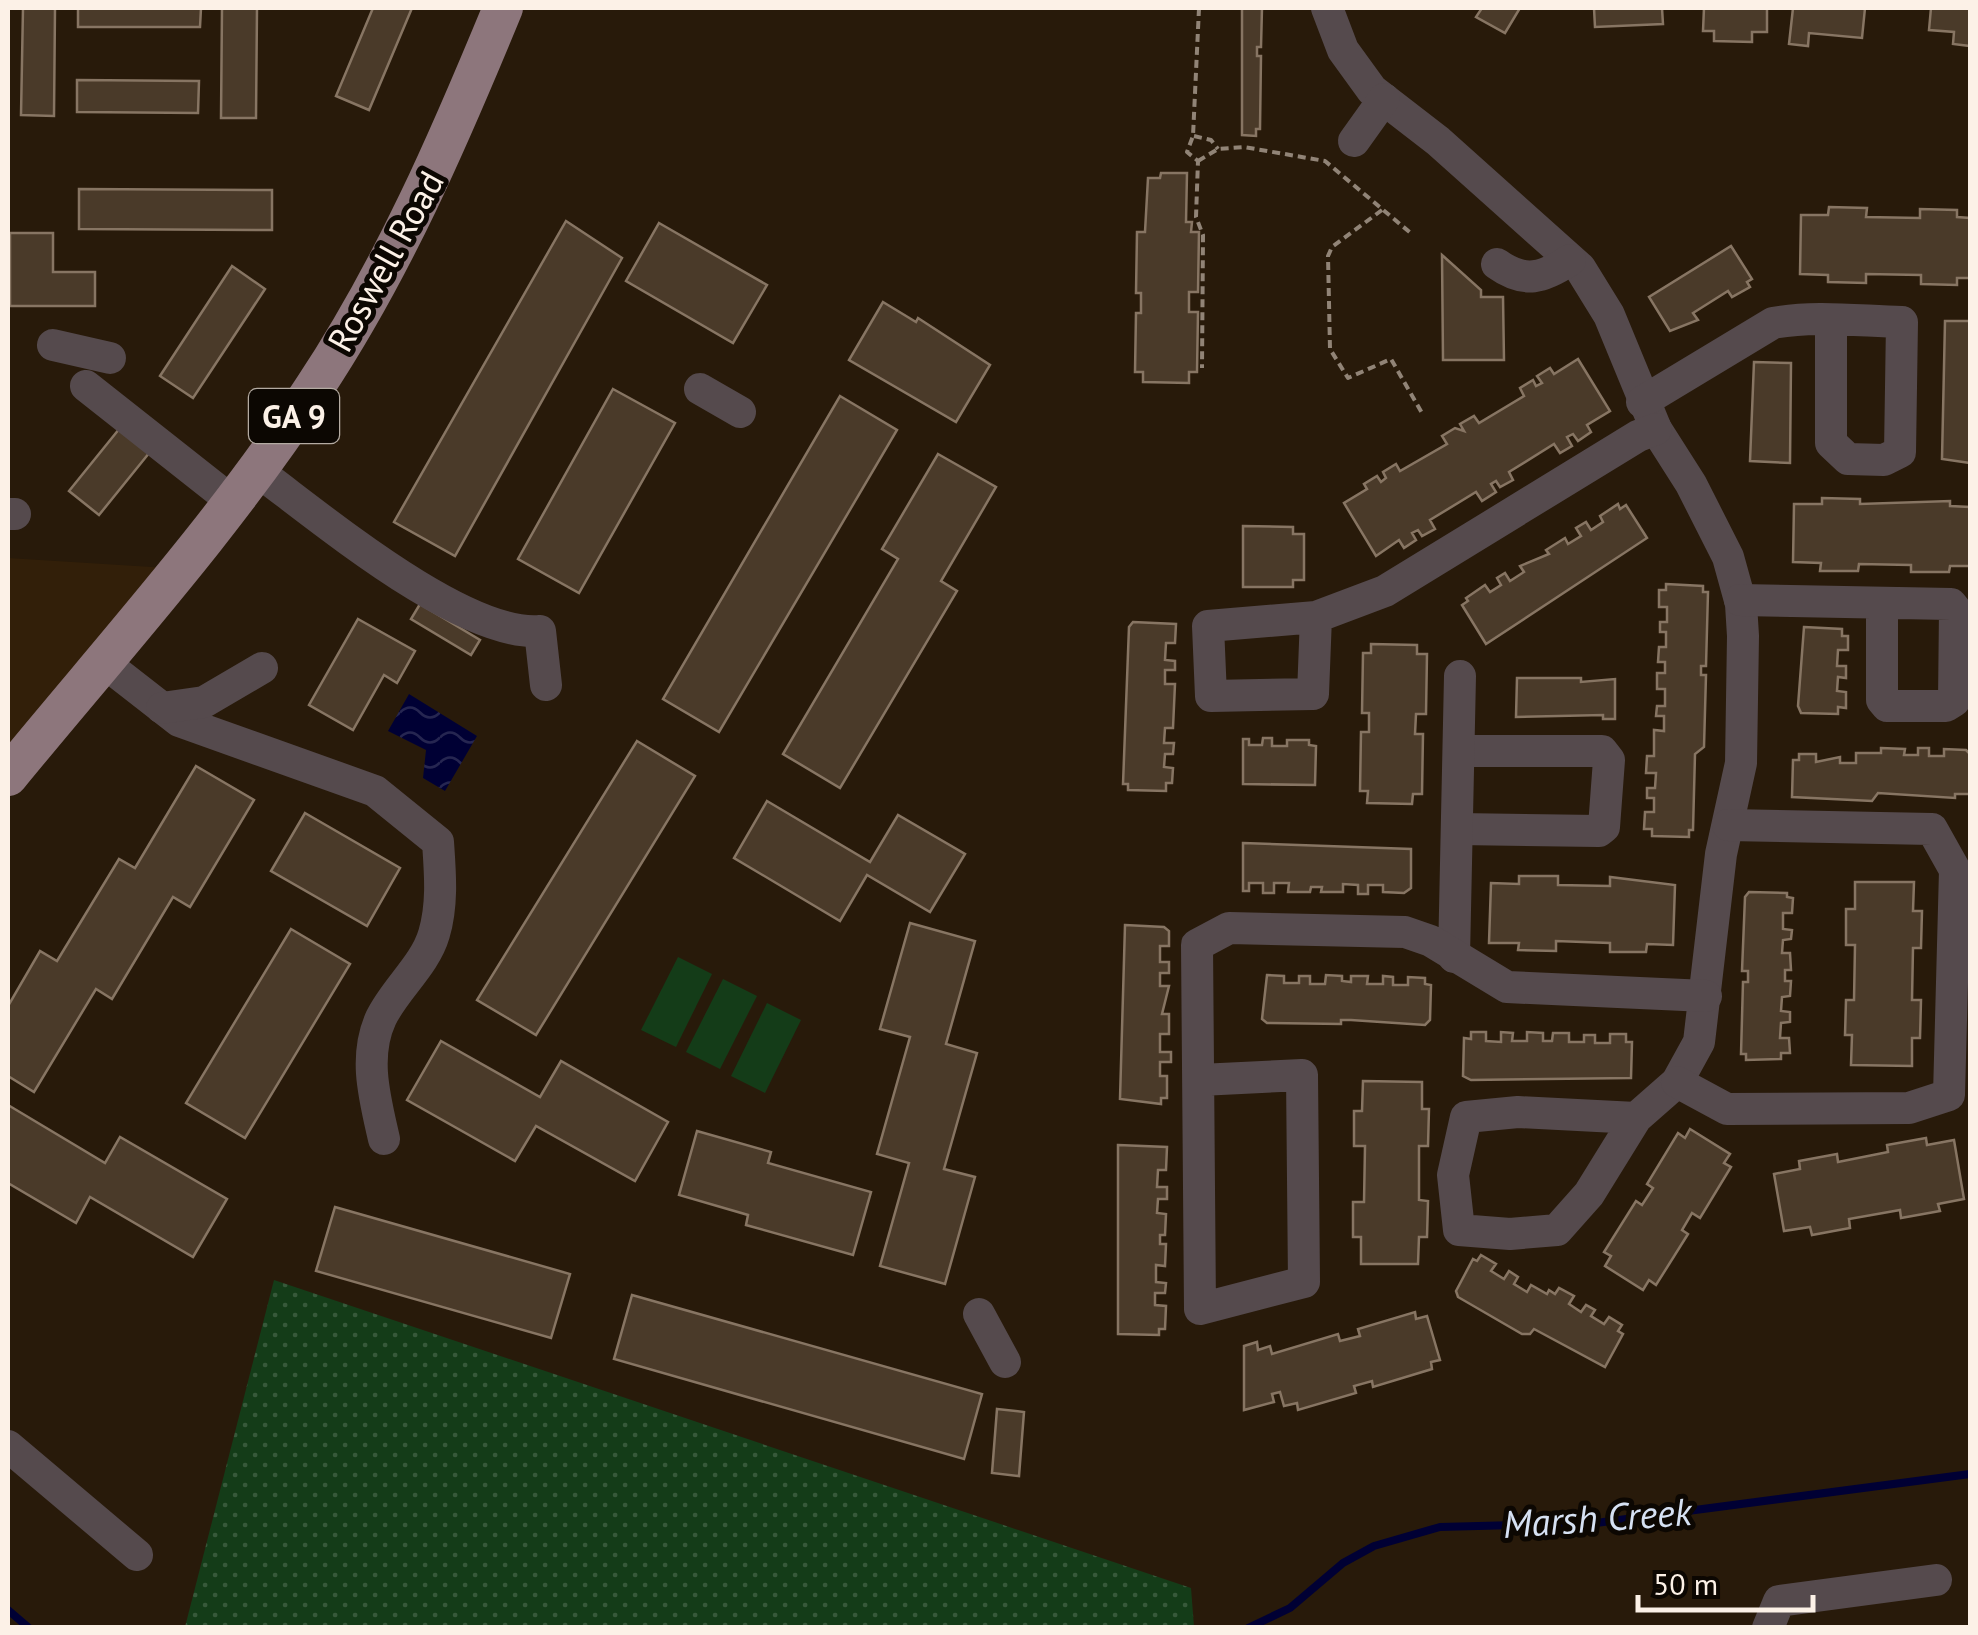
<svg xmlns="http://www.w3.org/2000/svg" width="1978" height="1635" font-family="'PT Sans',sans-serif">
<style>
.built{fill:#321f09}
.park{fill:url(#park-dots)}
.garden{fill:#143c18}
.water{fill:url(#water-waves)}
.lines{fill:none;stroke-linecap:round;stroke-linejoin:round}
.stream{stroke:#000034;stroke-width:8}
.building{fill:#4a3a29;stroke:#877563;stroke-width:2.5}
.path{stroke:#918477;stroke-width:4;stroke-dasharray:8 5;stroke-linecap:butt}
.minor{stroke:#554a4d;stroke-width:32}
.major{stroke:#8d767c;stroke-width:40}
.labels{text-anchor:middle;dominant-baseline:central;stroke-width:10;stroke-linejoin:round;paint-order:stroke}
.shield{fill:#0c0702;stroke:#b4aba2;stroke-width:2.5}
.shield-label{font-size:32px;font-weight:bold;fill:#fcf1e7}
.street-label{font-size:35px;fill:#fcf1e7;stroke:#0c0702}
.water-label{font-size:38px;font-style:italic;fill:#d6e1f3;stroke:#0c0702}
</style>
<defs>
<pattern id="park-dots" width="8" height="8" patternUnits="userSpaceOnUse" patternTransform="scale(2.5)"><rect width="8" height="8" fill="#143c18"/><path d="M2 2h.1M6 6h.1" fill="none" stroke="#37593a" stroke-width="1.8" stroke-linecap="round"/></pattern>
<pattern id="water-waves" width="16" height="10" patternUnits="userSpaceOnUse" patternTransform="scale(2.5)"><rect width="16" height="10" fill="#000034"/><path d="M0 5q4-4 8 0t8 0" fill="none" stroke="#262651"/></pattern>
</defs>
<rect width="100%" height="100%" fill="#281a0a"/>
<path class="built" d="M8,558l160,10 -160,209z"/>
<path class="park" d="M274,1280l917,308 3,39h-1009z"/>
<g class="garden">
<path d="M678,957l34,17 -36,73 -35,-17z"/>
<path d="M723,979l34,17 -37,73 -34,-17z"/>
<path d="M767,1003l34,17 -36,73 -34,-17z"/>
</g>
<path class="water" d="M409,694l68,42 -32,55 -22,-13 3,-28 -38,-19z"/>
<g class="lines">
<g class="stream">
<path d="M8,1610l21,18"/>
<path d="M1248,1628l42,-20 53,-45 31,-17 66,-19 156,-4 374,-49"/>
</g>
</g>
<g class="building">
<path d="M23,8h32l-1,108 -33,-1z"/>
<path d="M78,8h123l-1,19h-122z"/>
<path d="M222,8h35l-1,110h-35z"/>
<path d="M373,8h39l-43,102 -33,-14z"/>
<path d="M1242,8h20l-1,39h-4v9h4l-1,73h-4v7l-14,-1z"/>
<path d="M1482,8h38l-15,25 -29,-16z"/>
<path d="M1594,8h68l1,16 -68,3z"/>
<path d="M1704,8h63v24h-15v10l-38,-1v-10h-11z"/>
<path d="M1793,8h72l-3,30 -53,-5 -1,13 -19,-2z"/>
<path d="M1931,8h39v38l-17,-2 1,-12 -25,-2z"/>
<path d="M77,80l122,1 -1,32 -121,-1z"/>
<path d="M1161,173h26l-1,49h6l-1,10h8l-1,60h-9v20h9l-1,60h-8v11l-46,-1v-10h-8l1,-59h5v-20h-5l1,-61h8l3,-54h12z"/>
<path d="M79,189l193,1v40l-193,-1z"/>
<path d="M1829,207l38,1 -1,9 54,1v-9l37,1v7l13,1v60h-13v7l-36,-1v-9l-55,-1v9l-38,-1v-7l-28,-1 1,-59h27z"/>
<path d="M566,221l56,37 -167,298 -61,-34z"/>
<path d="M659,223l108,62 -34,58 -107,-62z"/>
<path d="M10,233h43v39h42v34h-85z"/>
<path d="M1731,246l21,33 -5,3 3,5 -18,10 -4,-6 -35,22 5,7 -28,11 -21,-34z"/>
<path d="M1442,255l39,35v7h22l1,63h-61z"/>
<path d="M232,266l33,23 -72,109 -33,-22z"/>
<path d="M883,302l33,20 2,-4 72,47 -34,57 -107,-62z"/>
<path d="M1945,321h25v142l-28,-4z"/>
<path d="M1578,359l32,52 -23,14 4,7 -13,9 -5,-7 -6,3 5,9 -12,7 -6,-9 -45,28 4,8 -13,7 -4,-6 -5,3 5,8 -14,9 -6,-9 -46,28 5,9 -13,7 -4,-6 -6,3 4,7 -12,8 -5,-8 -23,16 -32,-53 23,-14 -3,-5 13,-8 4,6 5,-4 -3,-6 13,-8 4,7 47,-27 -5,-8 13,-8 9,3 -4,-7 14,-8 5,7 45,-27 -4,-8 13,-8 3,6 6,-3 -5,-7 13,-8 4,6z"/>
<path d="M1754,362l37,1 -1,100 -40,-2z"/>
<path d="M613,389l62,34 -96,170 -61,-34z"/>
<path d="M840,396l57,34 -178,302 -56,-33z"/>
<path d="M124,423l30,24 -55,68 -30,-24z"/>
<path d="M938,454l58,33 -55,94 16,10 -117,197 -57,-34 115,-195 -16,-10z"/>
<path d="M1822,498l38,1v5l90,-3v5l20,1v59h-20l-1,6h-38v-7l-52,-1 -1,7h-38l1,-8 -28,-1 1,-58h28z"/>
<path d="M1618,504l2,5 6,-4 21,33 -161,106 -24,-39 6,-4 -2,-3 19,-13 5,7 11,-7 -4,-7 8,-5 5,8 14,-9 -4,-6 29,-12 -3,-4 19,-12 3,6 13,-8 -5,-8 10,-6 5,8 12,-8 -3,-6z"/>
<path d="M1243,526l50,1v7h11v46h-11v7h-50z"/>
<path d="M1666,584l37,2v6h5l-2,74h-5v9h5l-2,72 -9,7 -2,76h-4v7l-37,-1v-7h-8l1,-17h9v-14h-7v-10h8l1,-15h-10l1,-17h7v-26l10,1v-15h-8l1,-10h8v-17h-8v-16h8v-11h-7l1,-15h7v-15h-6v-10h7v-15h-8v-17h7z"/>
<path d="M420,604l60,36 -9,15 -60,-36z"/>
<path d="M358,619l57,32 -18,32 -13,-8 -31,55 -44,-25z"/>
<path d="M1133,622l43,2 -1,19h-9l-1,17 10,1v9h-10v14h10l-2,44h-8l-1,15h10l-1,11h-8l-1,13 9,1 -1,15h-6v8l-38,-1v-6h-5l6,-157z"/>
<path d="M1804,627l38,2v7h6v14h-10l-1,16h9v12l-8,-1 -1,14 9,1v16l-8,-1v7l-37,-1 -3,-7z"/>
<path d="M1371,644l46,1v9h10l-1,60h-10l-1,20h8l-1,60h-9l-1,10 -45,-1 1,-12h-8l1,-59h8v-19h-7l1,-60h8z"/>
<path d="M1517,678h64v4l34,-3v40h-12v-4l-87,2z"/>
<path d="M1263,738h9v8h15v-6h22v5l7,1 -1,39 -72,-1v-45h6v6h13z"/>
<path d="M637,741l58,35 -159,259 -59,-35z"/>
<path d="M1881,748l24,1 -1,6h14v-7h11v8h15v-7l22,1 4,4v40h-15v4l-77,-5 -6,8 -80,-4 1,-37h6v-6h17v8l24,-5v6h16v-10h25z"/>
<path d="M196,766l58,34 -64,107 -17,-10 -61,102 -16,-10 -62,103 -26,-16v-70l32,-55 17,10 62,-102 16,9z"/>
<path d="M767,801l103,61 28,-47 67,39 -35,58 -63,-37 -27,46 -106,-63z"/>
<path d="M305,813l95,55 -33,58 -96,-55z"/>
<path d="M1243,843l168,6v39l-7,5 -21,-1v-7h-15v9h-10v-9l-15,-1v8h-22l1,-5h-11l-1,5h-22l1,-9h-15v10h-11v-10h-14v8h-6z"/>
<path d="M1519,876h39v9l52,1v-9l65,8 -2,60 -26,-1 -1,8h-36v-9l-54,-2v10l-38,-1 1,-7h-30l2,-60 28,1z"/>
<path d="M1855,882h59l-1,29h9l-1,37h-8l-1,52h9l-1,38h-8v28l-61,-1 1,-30h-7l1,-35h8l1,-55h-9v-36h9z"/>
<path d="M1749,892l38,1v4l6,1 -1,15h-9v16l9,1 -1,9 -8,1 -1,13h8l1,17h-6v11h6l-1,15 -8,1 -1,14 9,1v10l-9,1 -1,15h9l1,15h-9v6l-35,1v-6h-5l2,-72h5v-11h-6l3,-74z"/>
<path d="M910,923l65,18 -29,103 31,9 -33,116 31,8 -30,107 -65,-18 29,-103 -32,-9 33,-117 -30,-8z"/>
<path d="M1125,925l39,2 5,4v15h-9v16h9v11h-9v13h9l-7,28h7v20h-9v18h11v10h-11v14h7v22h-6v6l-41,-5z"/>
<path d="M291,929l59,35 -105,174 -59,-35z"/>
<path d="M1267,975l17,1v7h15v-7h11v8h15l1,-9 16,1v5l9,1v-6h17l-1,8h16v-8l10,1v8h15v-8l17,1v6l6,1 -1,35 -5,5 -74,-5h-10v4l-74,-1 -5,-4z"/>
<path d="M1471,1032h15v9l15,1v-10l12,1 -1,8h15v-9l16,1v8h9l1,-8h16v9h15v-7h11v8h15v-9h16v8h6l-1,36 -160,2 -8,-4 1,-38 7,1z"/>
<path d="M441,1041l99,56 21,-36 107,61 -33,59 -99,-55 -21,35 -108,-61z"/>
<path d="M1363,1081l59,1v27h7l-1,37h-9v54l9,1 -1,36h-8l-1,27h-57v-27h-8v-35h11l1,-56h-11v-35h8z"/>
<path d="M8,1105l97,58 15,-26 107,62 -34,58 -103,-60 -14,26 -68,-40z"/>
<path d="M1690,1129l40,25 -6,9 7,4 -31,51 -8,-5 -10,17 6,4 -32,51 -7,-5 -6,10 -38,-24 6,-10 -7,-4 32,-51 6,4 11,-17 -6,-4 31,-51 7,5z"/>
<path d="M697,1131l74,21 -3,11 103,29 -18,63 -107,-30 2,-10 -69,-20z"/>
<path d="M1926,1138l1,7 27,-5 10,59 -26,5 2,7 -39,7 -1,-8 -51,9 1,9 -38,7 -2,-8 -26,4 -10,-57 26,-5 -1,-8 38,-7 1,8 50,-10 -1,-7z"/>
<path d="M1118,1145l49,2 -1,23h-8l-1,17h10v12h-9l-1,14 9,1 -1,21h-5v9h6l-1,22 -9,-1v17l10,1 -1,10h-10v12l11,1 -1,23h-6v6l-41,-1z"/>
<path d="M335,1207l235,67 -19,64 -235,-67z"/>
<path d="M1481,1255l15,9 -5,7 13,8 5,-8 9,6 -4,7 13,8 4,-7 16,9 2,-4 6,4 4,-6 15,8 -5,8 12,8 5,-7 9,5 -4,6 13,8 5,-7 13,8 -4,6 5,3 -18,33 -71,-38 -4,5h-8l-64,-37 -2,-6 17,-32 4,2z"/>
<path d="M632,1295l350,99 -18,65 -350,-100z"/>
<path d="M1415,1312l1,7 11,-3 13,44 -9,2 1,7 -59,18 -1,-6 -18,5 2,7 -58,17 -1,-7 -13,3 -4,-14 -8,2 2,8 -30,8v-64l13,-4 1,8 12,-4 2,8 66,-20 2,7 20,-5 -2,-7z"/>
<path d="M997,1409l27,3 -5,64 -27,-3z"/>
</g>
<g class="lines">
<g class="path">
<path d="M1199,8l-6,128 -6,16 11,9 -2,56 7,18 -1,133"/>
<path d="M1194,136l17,4 7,9"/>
<path d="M1198,161l20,-12 26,-2 81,14 88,74"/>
<path d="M1382,210l-50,37 -4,9 2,93 18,29 43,-19 31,54"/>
</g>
<g class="minor">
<path d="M1327,8l16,42 29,40 66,51 142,127 29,47 47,114 35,55 37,73 13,47 2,32 -2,127 -20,91 -22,188 -22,40 -41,36 -118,-6 -52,5 -13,58 6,55 51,4 47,-4 32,-36 47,-76"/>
<path d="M1354,141l30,-42"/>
<path d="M1497,264c28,20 46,14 73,-4"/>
<path d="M53,345l57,13"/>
<path d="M86,386l147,116"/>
<path d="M700,389l40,23"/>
<path d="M1642,402l131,-79c42,-8 86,-2 129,-1l-2,130 -16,8 -36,-1 -17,-16v-123"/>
<path d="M256,470c64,47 206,167 284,161l6,54"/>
<path d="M8,514h7"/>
<path d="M1740,600l211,4 4,5 -1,92 -8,5h-59l-5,-6v-97"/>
<path d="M1316,617l-108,9 3,70 102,-2 3,-77 69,-26 253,-155 18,-7"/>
<path d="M102,661l77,60 196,70 63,51c2,30 5,62 -4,92 -9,31 -39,55 -53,84 -18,39 -6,81 3,121"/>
<path d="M162,708l42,-6 58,-34"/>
<path d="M1458,829l141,2 5,-4 5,-67 -7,-9h-143"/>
<path d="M1454,957l6,-281"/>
<path d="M1200,1080l102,-5 2,207 -104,27 -3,-364 32,-17 176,4 26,9 76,46 199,9"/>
<path d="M1677,1082l50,27 182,-1 40,-13 6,-225 -23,-41 -204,-4"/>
<path d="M979,1314l26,48"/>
<path d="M8,1446l129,109"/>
<path d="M1768,1628l11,-27 157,-21"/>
</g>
<path class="major" d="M8,776c104,-127 216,-250 306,-388 79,-119 135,-249 189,-380"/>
</g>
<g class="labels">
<rect class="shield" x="249" y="389" width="90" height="54" rx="8"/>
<g class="shield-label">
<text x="294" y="416">GA 9</text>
</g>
<g class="street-label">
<text transform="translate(385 261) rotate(-61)">Roswell Road</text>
</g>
<g class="water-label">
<text transform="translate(1597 1517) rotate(-4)">Marsh Creek</text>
</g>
</g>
<rect width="1978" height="1635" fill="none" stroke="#fcf1e7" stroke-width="20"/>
<path d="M1638 1595v15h175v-15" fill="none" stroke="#fcf1e7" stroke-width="5"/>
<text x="1653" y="1595" font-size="30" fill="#fcf1e7" stroke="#0c0702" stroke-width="8" paint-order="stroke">50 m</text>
</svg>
